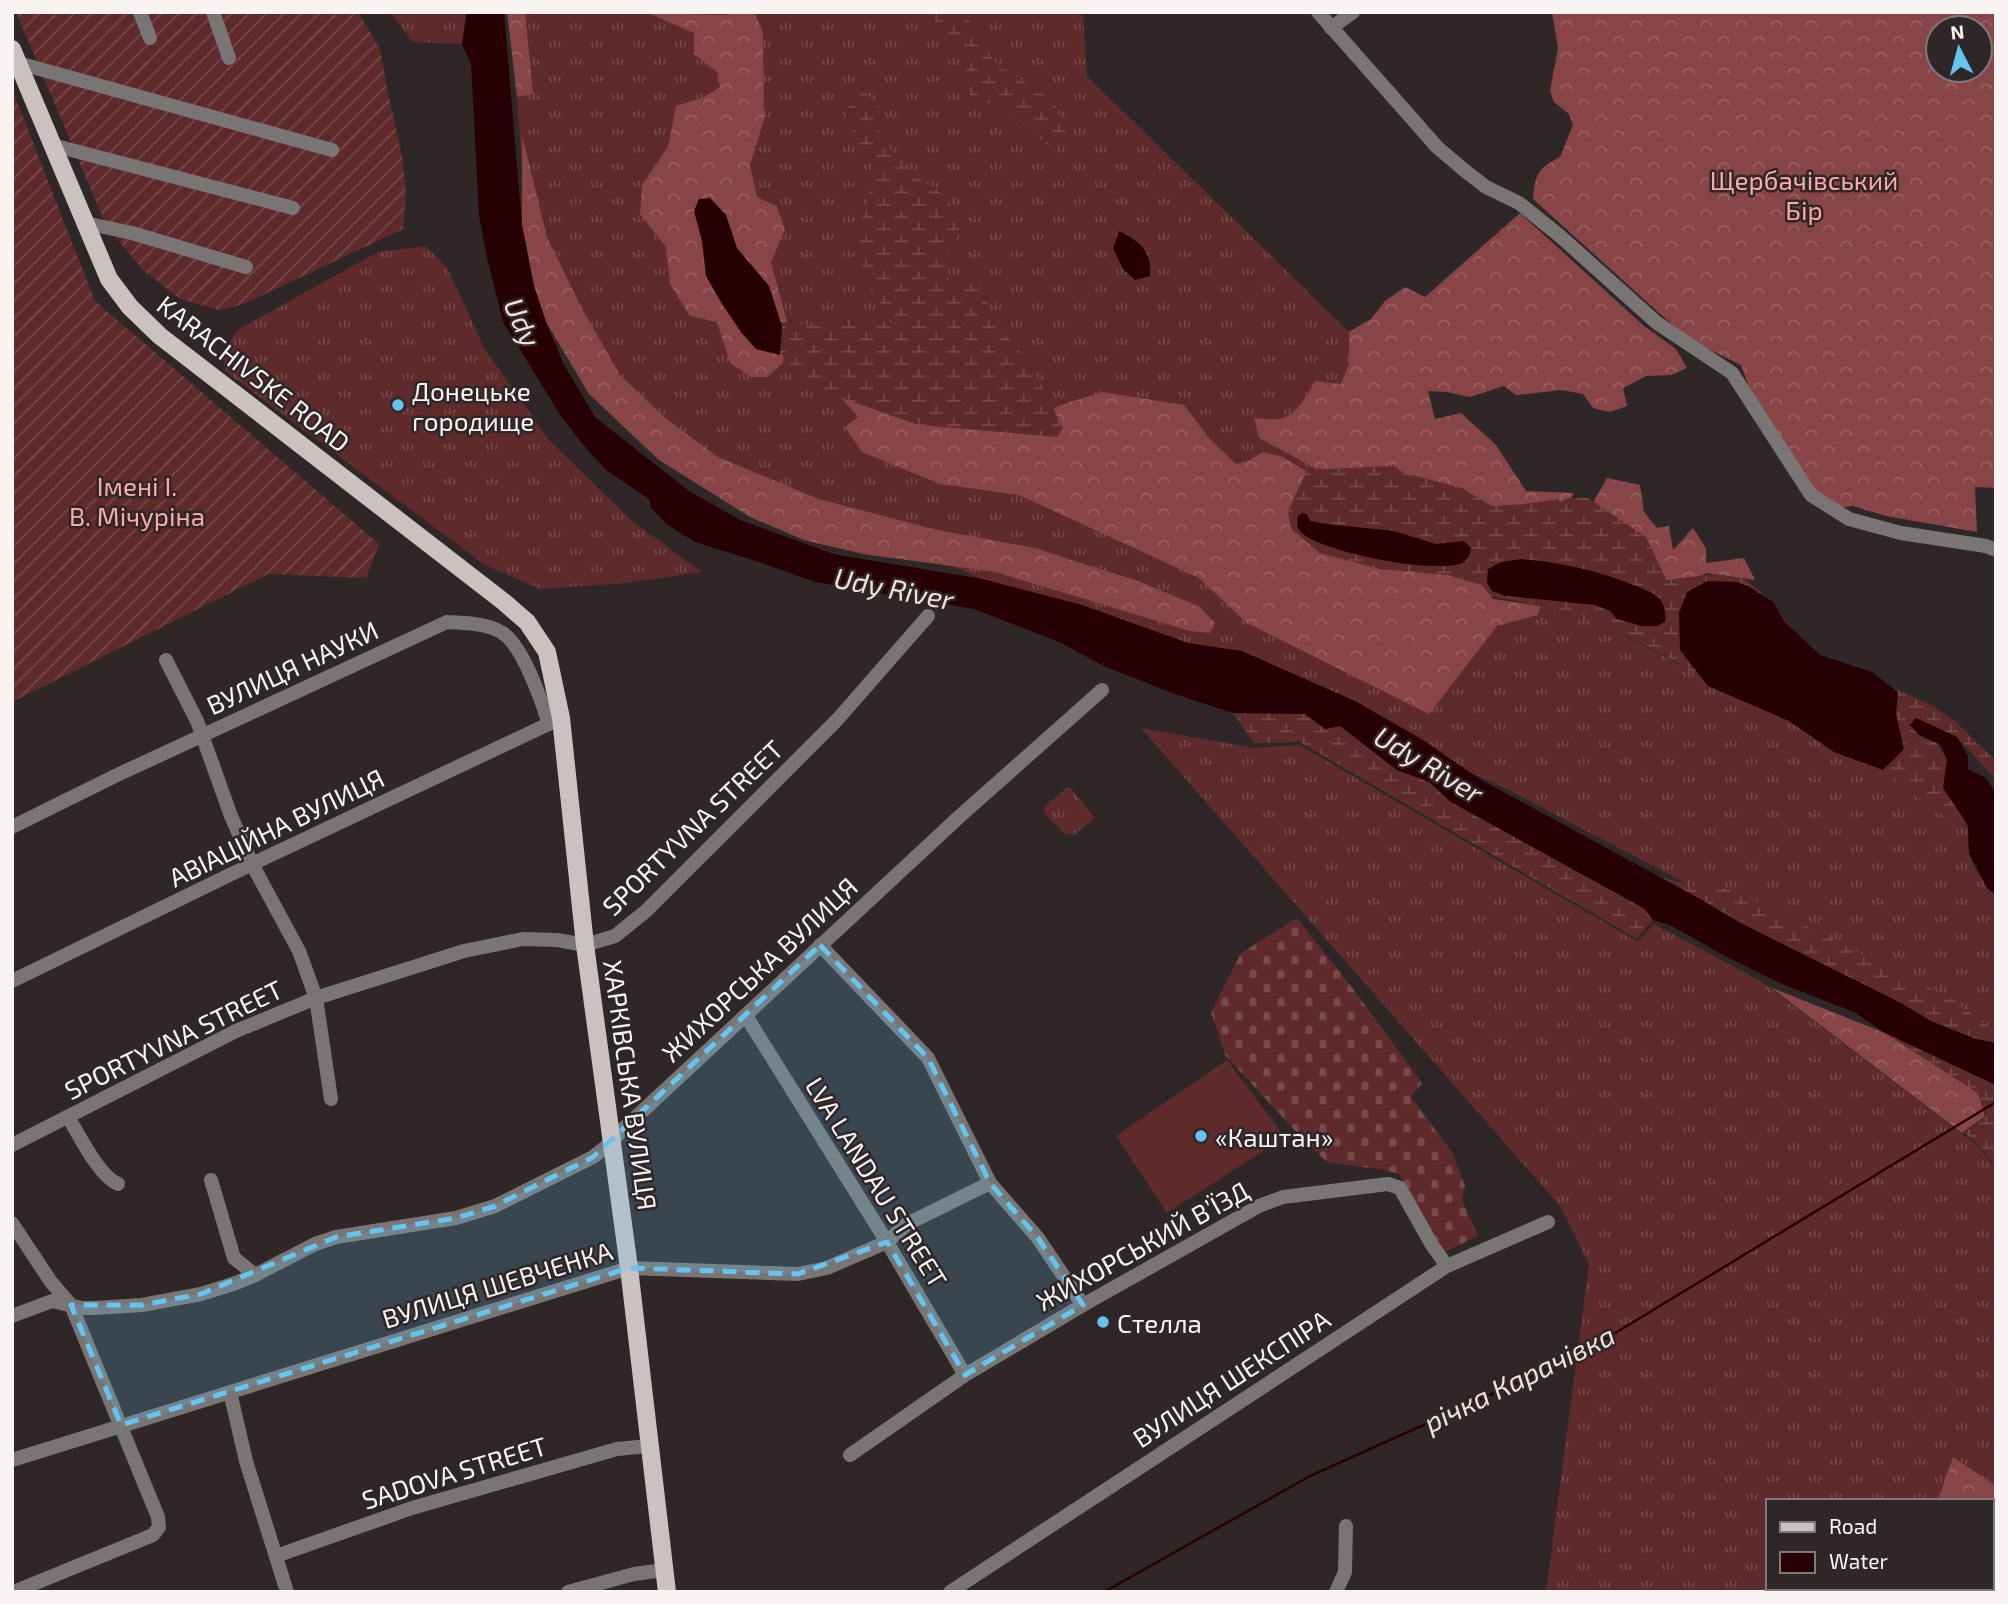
<svg xmlns="http://www.w3.org/2000/svg" width="2008" height="1604" font-family="'Exo 2',sans-serif">
<style>
.grass{fill:url(#grass-tufts);fill-rule:evenodd}
.forest{fill:url(#forest-crowns);fill-rule:evenodd}
.wetland{fill:url(#wetland-marsh)}
.cemetery{fill:url(#cemetery-stones)}
.garden{fill:url(#garden-furrows)}
.pitch{fill:#5e2a2c}
.water{fill:#270003}
.lines{fill:none;stroke-linecap:round;stroke-linejoin:round}
.stream{stroke:#270003;stroke-width:2.5}
.minor{stroke:#797575;stroke-width:14}
.major{stroke:#cac1c1;stroke-width:18}
.marked{fill:#65c5ee;fill-opacity:0.2;stroke:#65c5ee;stroke-width:5;stroke-dasharray:14 9;stroke-linejoin:round}
.poi-dot{fill:#65c5ee;stroke:#2f2727;stroke-width:2.5}
.labels{text-anchor:middle;dominant-baseline:central;stroke-width:5;stroke-linejoin:round;paint-order:stroke}
.park-label{font-size:26px;fill:#fba9aa;stroke:#2f2727}
.street-label{font-size:26px;fill:#f9f3f3;stroke:#2f2727}
.poi-label{font-size:26px;fill:#f9f3f3;stroke:#2f2727;text-anchor:start}
.water-label{font-size:28px;font-style:italic;fill:#f4dede;stroke:#2f2727}
</style>
<defs>
<pattern id="grass-tufts" width="24" height="20" patternUnits="userSpaceOnUse" patternTransform="scale(1.75)"><rect width="24" height="20" fill="#5e2a2c"/><path d="M3 7l-1-3M5 7V3M7 7l1-3M15 17l-1-3M17 17v-4M19 17l1-3" fill="none" stroke="#76494b"/></pattern>
<pattern id="forest-crowns" width="20" height="18" patternUnits="userSpaceOnUse" patternTransform="scale(1.75)"><rect width="20" height="18" fill="#884547"/><path d="M2 6a3 3 0 1 1 6 0M12 15a3 3 0 1 1 6 0" fill="none" stroke="#9a6062"/></pattern>
<pattern id="wetland-marsh" width="20" height="14" patternUnits="userSpaceOnUse" patternTransform="scale(1.75)"><rect width="20" height="14" fill="#5e2a2c"/><path d="M1 5h8M5 5V1M11 12h8M15 12V8" fill="none" stroke="#76494b"/></pattern>
<pattern id="cemetery-stones" width="16" height="16" patternUnits="userSpaceOnUse" patternTransform="scale(1.75)"><rect width="16" height="16" fill="#5e2a2c"/><path d="M2 7V4a2 2 0 0 1 4 0v3zM10 15v-3a2 2 0 0 1 4 0v3z" fill="#76494b"/></pattern>
<pattern id="garden-furrows" width="10" height="10" patternUnits="userSpaceOnUse" patternTransform="scale(1.75)"><rect width="10" height="10" fill="#5e2a2c"/><path d="M-1 1l2-2M0 10L10 0M9 11l2-2" fill="none" stroke="#76494b"/></pattern>
</defs>
<rect width="100%" height="100%" fill="#2f2727"/>
<g class="grass">
<path d="M390,12h76l-4,32 -50,-2z"/>
<path d="M517,12h566l4,64 262,256v32l-8,20 77,76 69,123 6,16 4,27 41,-11 3,-9 67,20 90,49 175,87 87,51c12,17 6,20 9,38 2,14 17,36 27,44v144l-305,-153 -184,-97 -37,-17 -68,-44 -227,-90 -193,-59 -275,-117 -110,-103 -71,-133 -9,-129z"/>
<path d="M425,246l22,21 37,81 65,92 83,81 70,51 -75,11 -87,6 -55,-24 -260,-194 -2,-20 16,-22 139,-77z"/>
<path d="M1141,728l113,20 45,-3 339,197 16,-18 108,58 215,163 19,25v422h-450l43,-328 -29,-58zM1768,1501h224v87h-224z"/>
<path d="M1069,786l26,32 -21,17 -10,-2 -20,-21v-5z"/>
</g>
<g class="forest">
<path d="M507,12h18l8,82 -16,3z"/>
<path d="M742,12h12l9,20 1,88 -14,45 7,32 20,9 8,24 -14,32 16,60 -4,41 -16,14h-16l-21,-14 -13,-41 -27,-6 -20,-32 -4,-37 -26,-33 2,-29 26,-38 8,-41 28,-9 16,-10 -2,-14 -24,-19v-21l-46,-20 76,2z"/>
<path d="M1552,12h444v476l-21,-1 2,45 -91,-16 -33,-10 -20,2 -25,-26 -55,-84 -12,-33 -53,-26 -155,-140c3,-26 3,-29 27,-42l13,-32 -4,-11 -15,-12 -4,-11 8,-43zM1938,28h42v42h-42z"/>
<path d="M522,135l25,102 33,68 40,70 45,43 53,39 101,42 114,30 101,19 107,34 59,25 15,16 -5,10 -20,-2 -195,-59 -132,-18 -59,-14 -54,-23 -91,-57 -70,-66 -43,-72 -12,-36 -12,-61z"/>
<path d="M1520,213l124,113 32,23 11,19 -16,7 -25,1 -23,12 4,18 -17,6 -17,-4 -10,-14 -21,-4 -46,5 -12,-9 -34,11 -24,-5 -18,-1 7,28 26,-6 35,32 30,46 48,2 -24,35 -43,21 -99,-67 -13,-18 -25,10 -22,-5h-31l-58,-31 -5,-20c39,6 43,-7 61,-37l26,3 8,-20v-32l22,-13 14,-18 20,-14 20,10z"/>
<path d="M1102,392l82,13 24,32 28,27 12,-3 15,-9 20,5 26,16 11,80 62,16 69,3 31,10 11,17 48,7 -3,9 -41,11 -68,88 -182,-91 -48,-45 -180,-83 -79,-11 -78,-32 -17,-25 13,-10 -17,-20 78,27 116,-7 26,-12z"/>
<path d="M1607,478l33,7 4,27 13,16 12,-2 4,24 20,-22 13,20v15l38,-5 11,22 -48,-7 -25,12 -16,-5 -20,-43 -54,-32z"/>
<path d="M1770,987l115,46 93,60 7,23 -23,17z"/>
<path d="M1953,1457l43,29v106h-5v-4l1,-87 -54,-1z"/>
</g>
<g class="wetland">
<path d="M929,12h32l14,14 13,26 7,10 58,39 13,30 -10,21 -52,-43 -34,-13 -9,-51 -21,-17z"/>
<path d="M864,91l15,16v30l35,38 34,23 12,28 -17,39 9,21 25,-2 24,45 25,29 20,35 17,35 -6,9 -138,-12 -72,-25 -52,-23 -15,-26v-29l33,4 34,-11 52,9 -28,-32 -19,-56 14,-26 7,-44 -17,-27 -11,-28z"/>
<path d="M1390,466l15,7 57,15 30,18 34,-2 32,-5 2,3 10,-4h18l58,39 20,43 48,-6 31,5 24,21 24,30 27,25 113,51 23,16 40,39v19l-39,-43 -40,-17 20,23 10,17 17,53 -13,8 -30,-21 -48,-38 -135,-63 -69,-41 -58,-31 -70,-21 -50,-10 -9,-11 -35,-10 -67,-6 -60,-16 -29,-24 -3,-18 20,-43 19,1z"/>
<path d="M1233,713l72,1 20,15 15,-3 57,44 32,12 22,20 194,107 8,11 -16,19 -337,-197 -46,1z"/>
<path d="M1659,877l41,10 31,2 223,111 42,33v10l-20,-4 -41,-13 -63,-36 -95,-48z"/>
<path d="M1885,1033l111,52v83l-18,-24 -14,-11 22,-17 -8,-23z"/>
</g>
<path class="cemetery" d="M1297,918l57,72 68,93 -11,14 42,57 12,32 -3,14 16,36 -34,16 -45,-78 -15,-4 -57,-8 -26,-25 -76,-82 -14,-43 30,-59z"/>
<g class="garden">
<path d="M16,12h342l22,37 8,44 14,63 4,37 -3,36 -159,75 -24,6 -40,-11 -36,-28 -23,-27 -16,-21z"/>
<path d="M12,89l83,212 284,243 -13,34 -98,-4 -256,128z"/>
</g>
<path class="pitch" d="M1227,1060l58,77 -118,76 -51,-77z"/>
<g class="water">
<path d="M467,12h37l18,213 12,61 12,36 18,43 31,52 94,74 51,29 93,34 149,25 100,26 106,38 54,8 113,50 68,39 55,38 224,122 34,21 165,82 30,18 45,18 20,4v42l-111,-52 -31,-21 -72,-28 -57,-28 -55,-31 -17,-5 -8,-11 -194,-107 -22,-20 -32,-12 -57,-44 -15,3 -20,-15 -72,-1 -61,-20 -68,-27 -45,-24 -85,-33 -159,-27 -53,-19 -67,-21 -26,-16 -17,-17 -3,-10 -43,-29 -21,-23 -24,-31 -58,-94 -16,-64 -8,-43 -8,-151 -9,-20z"/>
<path d="M710,198l16,17 11,33 32,38 13,40 -2,29 -24,-6 -15,-17 -19,-28 -16,-28 -4,-35 -8,-30 5,-12z"/>
<path d="M1119,231c21,10 33,21 31,45l-15,4 -12,-11 -10,-21z"/>
<path d="M1302,513l5,1 3,7 16,3 68,7 42,13 28,-3 7,7c-1,6 -2,10 -7,14 -23,14 -147,-10 -164,-31 -4,-4 -3,-10 -2,-15z"/>
<path d="M1521,559c36,3 68,10 102,22 10,4 26,9 35,16 7,7 8,16 7,25l-8,4h-15l-25,-7 -7,-8 -15,-6 -89,-9 -14,-5 -5,-8 1,-14 13,-7z"/>
<path d="M1707,581l30,1 11,4 25,16 12,20 35,33 52,17 26,20 -2,22 8,35 -21,21 -49,-18 -45,-31 -81,-35 -28,-36 -1,-37 8,-21z"/>
<path d="M1916,718l41,19 11,19v13l18,9 10,16v101l-9,-7 -18,-35 -1,-28 -25,-37 4,-28 -6,-15 -22,-10 -9,-10z"/>
</g>
<g class="lines">
<path class="stream" d="M1104,1592l206,-116 269,-121 417,-253"/>
<g class="minor">
<path d="M140,12l10,26"/>
<path d="M213,12l16,46"/>
<path d="M1318,12l119,135 27,23 22,17 33,16 41,33 97,87 75,50 79,122 38,24 52,14 85,13 10,4"/>
<path d="M1331,28l22,-16"/>
<path d="M18,63l314,87"/>
<path d="M52,145l241,63"/>
<path d="M85,223l47,10 114,34"/>
<path d="M166,660l31,61 34,95 21,48 47,87 17,47 15,101"/>
<path d="M12,827l103,-51 332,-154c18,1 38,1 54,10 21,11 41,70 48,92"/>
<path d="M820,945l108,113 62,125 48,55 45,67"/>
<path d="M12,981l240,-117 305,-144"/>
<path d="M746,1016l141,226 78,133"/>
<path d="M68,1117c12,19 30,58 50,67"/>
<path d="M12,1145l224,-114 80,-33 148,-47 59,-12 34,1 28,5 30,-9 31,-25 191,-191 91,-104"/>
<path d="M211,1180l23,78 21,17"/>
<path d="M12,1223l39,59 20,23 87,212 1,10 -6,8 -137,56"/>
<path d="M12,1316l40,-15 30,7h13l47,-3 59,-11 35,-11 19,-8 60,-31 21,-7 120,-19 39,-12 98,-49 19,-15 9,-11 339,-315 142,-126"/>
<path d="M230,1392l16,69 41,131"/>
<path d="M850,1455l115,-80 118,-70 176,-99 24,-9 105,-13 12,4 32,57 15,21"/>
<path d="M12,1460l617,-192 169,6 29,-6 60,-26 20,-18 83,-41"/>
<path d="M276,1556l136,-48 205,-59 32,-3"/>
<path d="M568,1592l66,-18 30,-4"/>
<path d="M950,1592l497,-326 101,-44"/>
<path d="M1336,1592l9,-20 1,-46"/>
</g>
<path class="major" d="M12,49l97,230 21,28 30,29 344,266 23,20 20,30 14,66 24,227 44,323 38,324"/>
</g>
<path class="marked" d="M820,945l108,113 62,125 48,55 45,67 -118,70 -78,-133 -89,32 -169,-6 -508,157 -50,-120h71l59,-11 135,-57 120,-19 39,-12 98,-49z"/>
<g class="poi-dot">
<circle cx="398" cy="405" r="7"/>
<circle cx="1201" cy="1136" r="7"/>
<circle cx="1103" cy="1322" r="7"/>
</g>
<g class="labels">
<g class="park-label">
<text x="1804" y="179">Щербачівський<tspan x="1804" dy="30">Бір</tspan></text>
<text x="137" y="485">Імені І.<tspan x="137" dy="30">В. Мічуріна</tspan></text>
</g>
<g class="street-label">
<text transform="translate(254 373) rotate(38)">KARACHIVSKE ROAD</text>
<text transform="translate(292 667) rotate(-25)">ВУЛИЦЯ НАУКИ</text>
<text transform="translate(276 827) rotate(-26)">АВІАЦІЙНА ВУЛИЦЯ</text>
<text transform="translate(692 827) rotate(-44)">SPORTYVNA STREET</text>
<text transform="translate(759 969) rotate(-43)">ЖИХОРСЬКА ВУЛИЦЯ</text>
<text transform="translate(173 1039) rotate(-26)">SPORTYVNA STREET</text>
<text transform="translate(631 1085) rotate(82)">ХАРКІВСЬКА ВУЛИЦЯ</text>
<text transform="translate(877 1182) rotate(58)">LVA LANDAU STREET</text>
<text transform="translate(1142 1245) rotate(-29)">ЖИХОРСЬКИЙ В’ЇЗД</text>
<text transform="translate(497 1284) rotate(-17)">ВУЛИЦЯ ШЕВЧЕНКА</text>
<text transform="translate(1231 1378) rotate(-33)">ВУЛИЦЯ ШЕКСПІРА</text>
<text transform="translate(454 1472) rotate(-17)">SADOVA STREET</text>
</g>
<g class="poi-label">
<text x="412" y="390">Донецьке<tspan x="412" dy="30">городище</tspan></text>
<text x="1215" y="1136">«Каштан»</text>
<text x="1117" y="1322">Стелла</text>
</g>
<g class="water-label">
<text transform="translate(523 322) rotate(66)">Udy</text>
<text transform="translate(894 588) rotate(11)">Udy River</text>
<text transform="translate(1429 764) rotate(31)">Udy River</text>
<text transform="translate(1519 1378) rotate(-26)">річка Карачівка</text>
</g>
</g>
<rect width="2008" height="1604" fill="none" stroke="#f9f3f3" stroke-width="28"/>
<rect x="1766" y="1499" width="228" height="91" fill="#2f2727" stroke="#807979" stroke-width="2"/>
<rect x="1780" y="1522" width="35" height="10" fill="#cac1c1" stroke="#807979" stroke-width="2"/>
<text x="1829" y="1534" font-size="21" fill="#f9f3f3">Road</text>
<rect x="1780" y="1552" width="35" height="21" fill="#270003" stroke="#807979" stroke-width="2"/>
<text x="1829" y="1569" font-size="21" fill="#f9f3f3">Water</text>
<g transform="translate(1959 49) rotate(354)"><circle r="33" fill="#2f2727" stroke="#807979" stroke-width="2"/>
<path d="M0-5L12 26L0 18L-12 26Z" fill="#65c5ee"/>
<text y="-10" font-size="19" font-weight="bold" text-anchor="middle" fill="#f9f3f3">N</text>
</g>
</svg>
